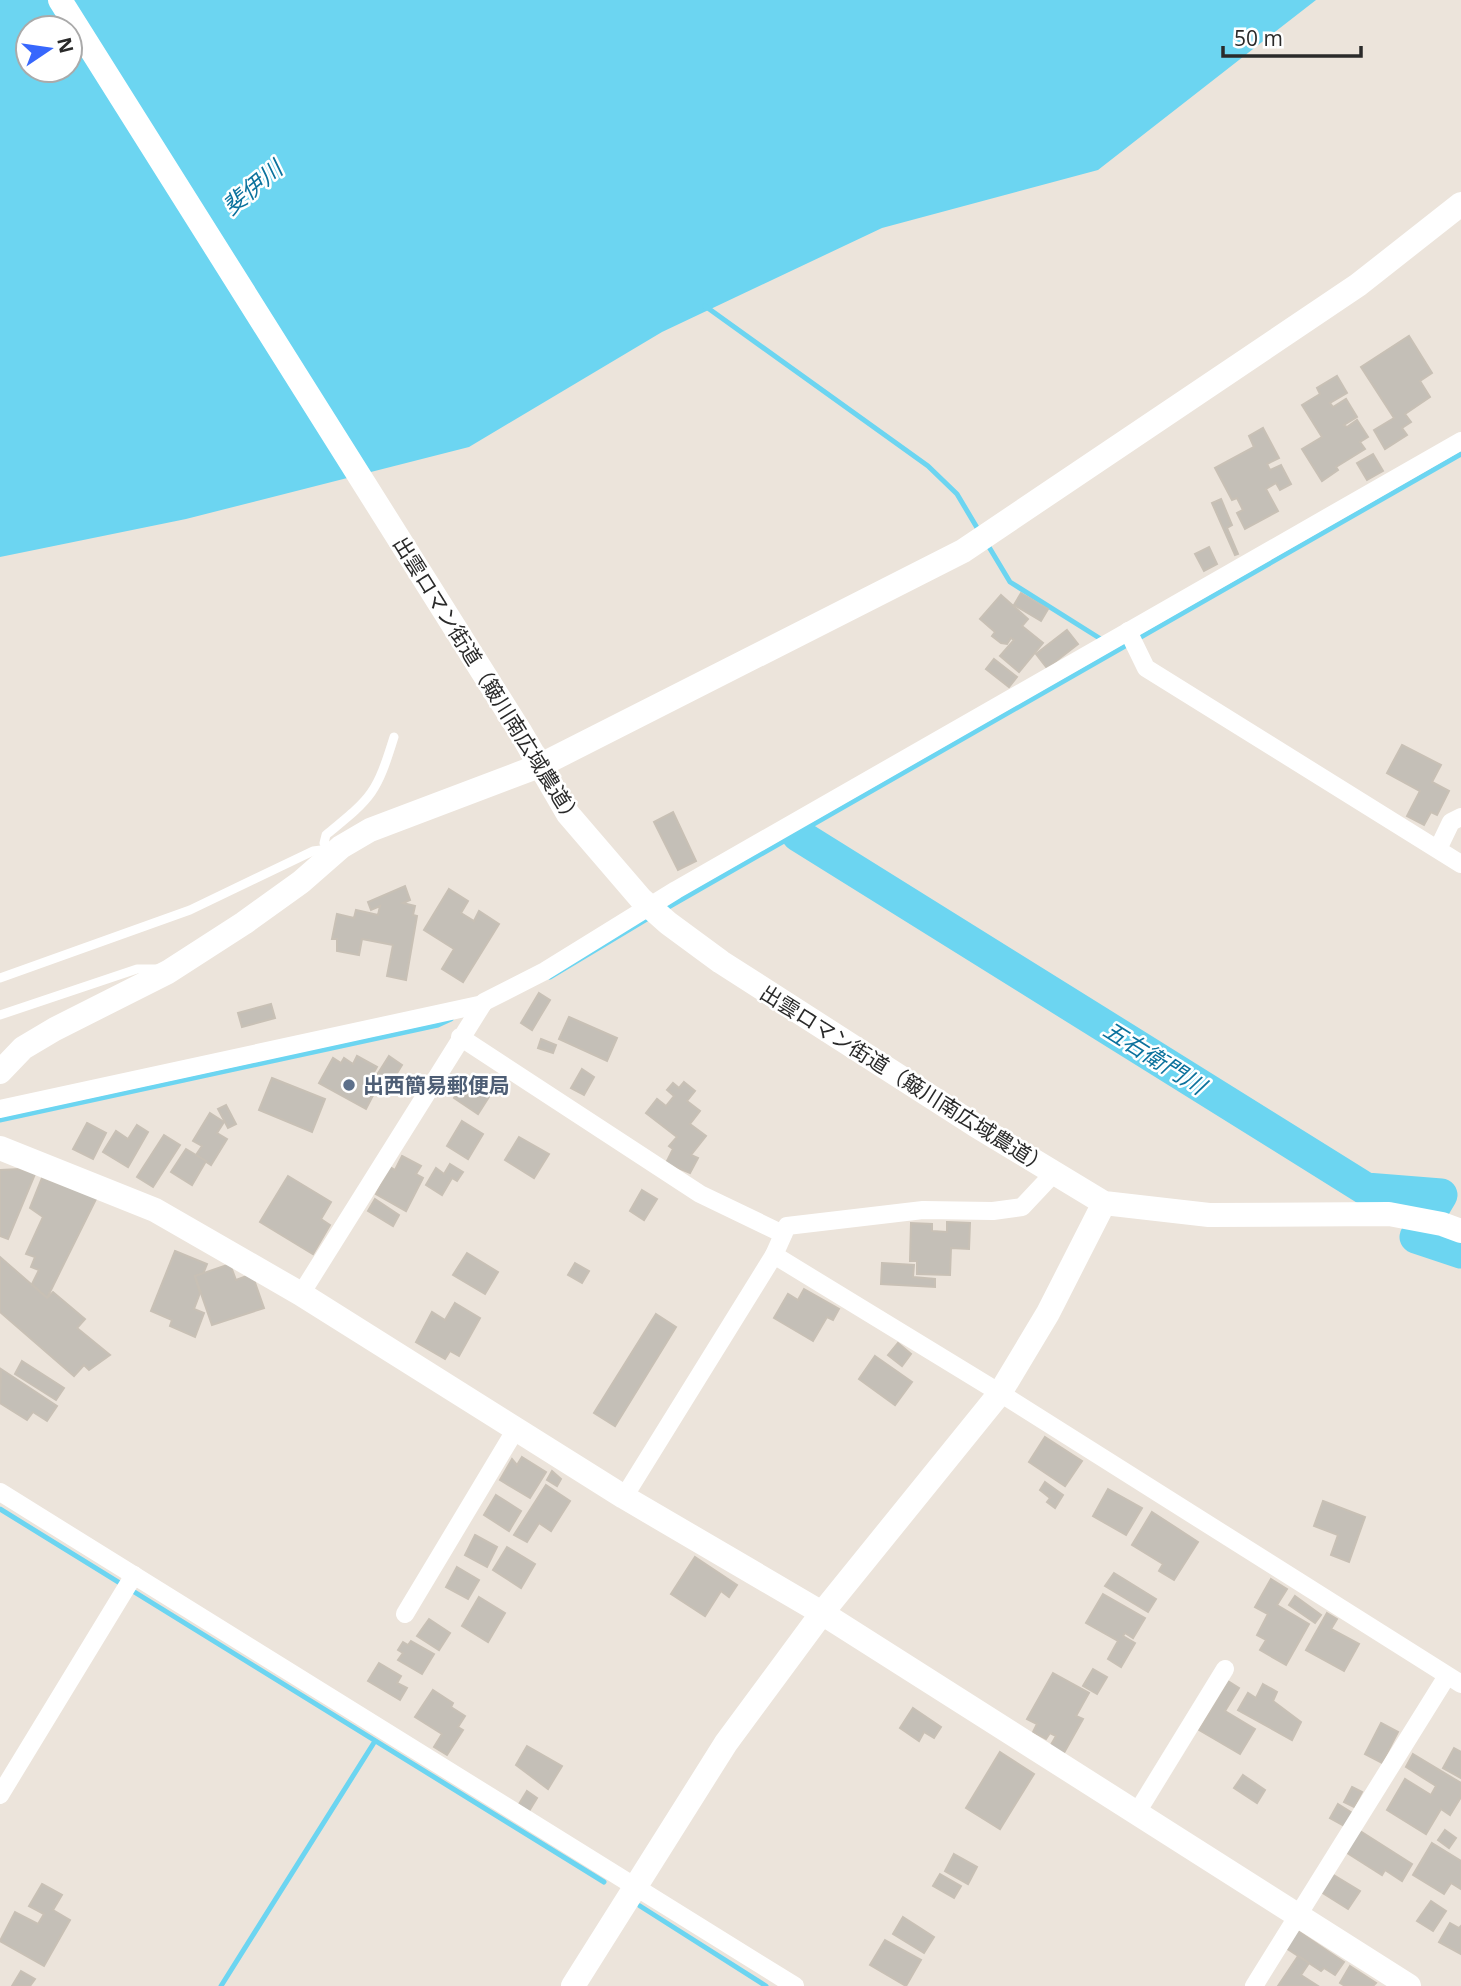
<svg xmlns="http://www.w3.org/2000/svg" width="1461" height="1986" font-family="'Open Sans','Noto Sans JP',sans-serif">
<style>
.water{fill:#6cd5f1;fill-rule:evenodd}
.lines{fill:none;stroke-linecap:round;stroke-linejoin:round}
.stream{stroke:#6cd5f1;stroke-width:5}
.river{stroke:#6cd5f1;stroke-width:33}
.building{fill:#c4bfb7;stroke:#c8c0b5;stroke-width:2}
.lane{stroke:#fff;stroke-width:9}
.street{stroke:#fff;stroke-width:18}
.secondary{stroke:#fff;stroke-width:24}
.service-dot{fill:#5c6f8a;stroke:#fff;stroke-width:2.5}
.labels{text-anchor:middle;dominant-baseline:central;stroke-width:5;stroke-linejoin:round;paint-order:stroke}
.street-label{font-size:21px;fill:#2a2a2a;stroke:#fff}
.service-label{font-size:21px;font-weight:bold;fill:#4e5e75;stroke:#fff;text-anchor:start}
.water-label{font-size:23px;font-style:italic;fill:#0b729d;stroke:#fff}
</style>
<rect width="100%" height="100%" fill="#ece4db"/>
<path class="water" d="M0,0h1316l-218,170 -216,58 -220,104 -193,115 -283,72 -186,38zM28,28h42v42h-42z"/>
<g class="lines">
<g class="stream">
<path d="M705,306l223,160 29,28 22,37"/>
<path d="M986,542l24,40 94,59"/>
<path d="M665,909l796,-455"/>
<path d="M550,977l100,-60"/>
<path d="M0,1120l438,-95 13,-6"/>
<path d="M0,1509l604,373"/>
<path d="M640,1906l126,80"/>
<path d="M221,1986l154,-245"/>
</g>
<path class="river" d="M798,835l568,354 75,6 -25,42 45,15"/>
</g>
<g class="building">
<path d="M1409,336l23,37 -12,8 10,16 -25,17 6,8 -9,6 5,7 -22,14 -11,-19 20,-12 -33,-51z"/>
<path d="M1337,376l10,17 -17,10 3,4 13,-8 11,18 -13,8 3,2 10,-7 11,17 -8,5 5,7 -29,18 2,3 -16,11 -20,-32 20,-12 -20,-32 18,-11 -3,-6z"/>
<path d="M1263,428l16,30 -12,6 3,6 11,-5 10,19 -11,6 -4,-7 -10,6 12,22 -33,18 -8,-16 6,-3 -6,-12 -5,2 -17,-32 39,-21 -5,-11z"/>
<path d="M1373,454l10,17 -16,9 -10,-17z"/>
<path d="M1221,499l11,26 -5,3 11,26 -3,1 -23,-52z"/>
<path d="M1209,547l8,17 -13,7 -9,-17z"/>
<path d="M1021,593l27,16 -7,12 -27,-16z"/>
<path d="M1001,595l27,24 -6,7 21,17 -24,29 -19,-16 14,-16 -3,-2 -4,6 -6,-1 -9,-7 3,-4 -15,-13z"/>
<path d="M1067,630l11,14 -31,24 -11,-14z"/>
<path d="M994,659l23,18 -8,10 -23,-18z"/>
<path d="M1402,745l39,20 -9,17 17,9 -12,24 -6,-3 -7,13 -17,-9 13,-25 -33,-18z"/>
<path d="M673,812l23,49 -18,9 -24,-48z"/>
<path d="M405,886l5,14 -7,3 12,3 -2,9 4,1 -11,64 -19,-4 6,-31 -31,-6 -3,16 -22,-4v-12h-5l5,-25 17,4 2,-8 22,5 2,-9 -9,4 -3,-8z"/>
<path d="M449,889l19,12 -7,12 13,8 5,-10 20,13 -36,58 -21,-13 12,-20 -30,-19z"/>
<path d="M539,993l11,7 -18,30 -11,-7z"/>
<path d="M271,1004l4,14 -33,9 -4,-14z"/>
<path d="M569,1017l48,21 -10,23 -48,-22z"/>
<path d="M541,1039l15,6 -3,8 -15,-5z"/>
<path d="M357,1056l20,11 -7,12 9,5 -13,25 -47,-26 14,-25 8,5 3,-5 9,6z"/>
<path d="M389,1056l13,9 -11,18 -14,-8z"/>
<path d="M582,1069l12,8 -10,18 -13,-7z"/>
<path d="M476,1077l18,12 -16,25 -24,-16 10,-16 6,4z"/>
<path d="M272,1078l53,21 -13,33 -53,-22z"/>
<path d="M684,1082l11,9 -8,10 13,10 -10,13 16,12 -15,19 7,3 -8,15 -24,-10 7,-14 -4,-3 8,-9 -31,-24 11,-14 9,7 8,-10 -7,-6 6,-7 6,5z"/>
<path d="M226,1105l10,19 -8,4 -10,-19z"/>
<path d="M210,1113l14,9 -7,11 10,6 -16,26 -15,-10 6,-9 -9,-5z"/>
<path d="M462,1121l21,13 -15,25 -21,-13z"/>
<path d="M87,1123l19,10 -13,26 -20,-10z"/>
<path d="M137,1125l11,7 -20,35 -25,-15 13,-21 12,8z"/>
<path d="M164,1135l16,10 -27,42 -16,-10z"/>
<path d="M519,1137l30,17 -15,24 -29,-18z"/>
<path d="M186,1149l20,12 -14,24 -21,-13z"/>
<path d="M402,1156l19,10 -5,8 7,4 -17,33 -30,-17 14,-27 5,3z"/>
<path d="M450,1164l13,8 -6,9 -5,-3 -10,17 -16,-10 10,-17 8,6z"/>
<path d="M20,1169l15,5 -27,65 -8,-3v-66z"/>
<path d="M288,1176l43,26 -10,17 9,6 -17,29 -53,-32z"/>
<path d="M42,1178l55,19 -50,101 -15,-14 7,-14 -8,-3 4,-10 -9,-3 17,-37 -13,-9z"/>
<path d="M642,1190l15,9 -13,21 -14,-9z"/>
<path d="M375,1199l24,16 -6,11 -25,-15z"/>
<path d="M947,1222l23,1 -1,26 -18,-1 -1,27 -33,-1v-13h-7l1,-38 21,1v7l15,1z"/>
<path d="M175,1251l32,13 -4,10 -8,2 5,17 -6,16 10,4 -9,24 -25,-11 2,-6 -21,-9z"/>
<path d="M467,1253l31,19 -13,22 -32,-19z"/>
<path d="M0,1257l47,41 6,-6 32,27 -8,9 33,27 -21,15 -5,-5 -10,11 -74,-64z"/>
<path d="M575,1263l14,8 -7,12 -14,-8z"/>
<path d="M882,1263l32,2 -1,12 22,2v8l-54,-3z"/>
<path d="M230,1264l6,16 16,-6 12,34 -52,17 -17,-49z"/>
<path d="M804,1289l35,20 -6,11 -6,-3 -14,24 -39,-23 14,-24 10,6z"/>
<path d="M455,1303l25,15 -21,38 -9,-5 -5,8 -29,-17 16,-30 13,8z"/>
<path d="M656,1314l20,13 -61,99 -21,-13z"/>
<path d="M898,1343l13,11 -9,12 -14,-11z"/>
<path d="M875,1356l37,26 -17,23 -36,-26z"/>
<path d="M22,1361l42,27 -8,12 -41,-26z"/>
<path d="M1,1369l56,37 -10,15 -14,-9 -6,8 -27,-17z"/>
<path d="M1045,1437l37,24 -17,25 -36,-24z"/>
<path d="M522,1457l24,15 -16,26 -30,-18 12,-21 5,6z"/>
<path d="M552,1471l9,8 -4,7 -10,-6z"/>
<path d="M1045,1482l18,13 -8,13 -8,-6 3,-4 -10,-8z"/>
<path d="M546,1485l24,16 -19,30 -12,-8 -12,19 -13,-7z"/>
<path d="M1108,1489l34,19 -16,27 -33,-19z"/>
<path d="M496,1495l25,16 -12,20 -25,-16z"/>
<path d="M1323,1501l42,16 -16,45 -18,-7 7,-20 -24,-9z"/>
<path d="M1152,1512l46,30 -24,38 -15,-9 4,-7 -31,-19z"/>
<path d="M475,1535l22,12 -10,20 -22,-12z"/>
<path d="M507,1547l28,17 -14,24 -28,-18z"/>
<path d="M695,1557l42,28 -8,12 -8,-6 -16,25 -34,-22z"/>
<path d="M457,1567l22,13 -11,19 -22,-12z"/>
<path d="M1114,1573l42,26 -8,13 -43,-26z"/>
<path d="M1271,1579l16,10 -10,16 32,19 -23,41 -26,-15 6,-10 -9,-5 11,-21 -13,-7z"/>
<path d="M1103,1594l42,24 -12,20 -8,-5 -2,3 12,7 -14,24 -13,-8 10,-18 -32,-18z"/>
<path d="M1295,1596l26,19 -6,8 -26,-18z"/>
<path d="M479,1597l26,16 -17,29 -26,-16z"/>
<path d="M1327,1613l10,6 -6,10 28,15 -15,27 -38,-21z"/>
<path d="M429,1619l21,14 -11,17 -22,-14z"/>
<path d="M411,1641l23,13 -12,20 -24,-14 5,-7 -5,-3 5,-8 5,3z"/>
<path d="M379,1663l22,13 -4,7 10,5 -7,12 -32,-19z"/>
<path d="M1093,1669l14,8 -10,17 -14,-8z"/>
<path d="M1053,1673l36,20 -13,23 7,3 -22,39 -13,-8 8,-14 -6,-3 -4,6 -13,-7 4,-8 -10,-5z"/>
<path d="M1228,1681l11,7 -14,23 30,18 -15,25 -41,-24z"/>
<path d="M1263,1684l14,8 -4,9 28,21 -9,18 -54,-30 10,-17 8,5z"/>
<path d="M433,1690l20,13 -2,4 14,9 -7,11 5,3 -16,25 -13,-8 8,-13 -27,-17z"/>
<path d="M913,1708l28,19 -7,11 -10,-6 -5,9 -19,-13z"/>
<path d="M1381,1723l17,9 -16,31 -17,-9z"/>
<path d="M527,1746l35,20 -14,23 -32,-24z"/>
<path d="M1454,1748l7,4v26l-18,-10z"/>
<path d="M1000,1752l34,22 -34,55 -34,-21z"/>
<path d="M1413,1754l48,29v14l-11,18 -9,-6 -15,25 -39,-24 18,-31 26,16 5,-9 -30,-19z"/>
<path d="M1243,1775l22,15 -8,13 -23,-15z"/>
<path d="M1352,1787l10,5 -8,15 -10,-5z"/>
<path d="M527,1791l10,7 -11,18 -10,-7z"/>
<path d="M1338,1804l16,10 -8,13 -16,-9z"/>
<path d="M1357,1829l55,35 -10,17 -17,-11 -3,5 -38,-24z"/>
<path d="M1445,1830l11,8 -7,10 -11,-8z"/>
<path d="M1432,1843l29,18v28l-10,-6 -7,11 -31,-19z"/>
<path d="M954,1854l23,13 -9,17 -23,-13z"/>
<path d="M940,1874l21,12 -7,12 -21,-12z"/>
<path d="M1332,1874l28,17 -12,18 -27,-17z"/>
<path d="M42,1884l20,11 -9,15 17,10 -26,46 -44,-25 15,-29 23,12 6,-10 -15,-8z"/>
<path d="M1431,1901l15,10 -13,20 -16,-10z"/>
<path d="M903,1917l31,20 -10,16 -31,-19z"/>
<path d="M1450,1923l9,5 2,-2v28l-22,-12z"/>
<path d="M1298,1931l46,31 -9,13 -11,-7 -3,3 -35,-23z"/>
<path d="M885,1940l36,20 -15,26 -36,-21z"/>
<path d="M1298,1956l11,7 -8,12 17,11h-40z"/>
<path d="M1350,1966l26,17 -3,3h-28l-5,-3z"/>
<path d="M21,1971l14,8 -5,7h-18z"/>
</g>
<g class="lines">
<g class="lane">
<path d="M331,849l-7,-6 2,-8c46,-38 50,-40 68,-98"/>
<path d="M0,978l190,-68 123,-59 16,-2"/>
<path d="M0,1015l137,-46h21"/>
</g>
<g class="street">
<path d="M1128,631l18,37 315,196"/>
<path d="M1438,849l13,-27 10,-5"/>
<path d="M460,1037l240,157 83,40"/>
<path d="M0,1109l483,-105"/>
<path d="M774,1255l226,138 461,291"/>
<path d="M301,1294l183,-292 61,-31 131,-81 785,-449"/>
<path d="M0,1492l795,494"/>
<path d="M624,1497l150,-242 13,-29 136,-16 70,1 29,-4 32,-34"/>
<path d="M405,1614l111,-185"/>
<path d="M0,1795l134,-220"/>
<path d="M1136,1814l89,-145"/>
<path d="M1254,1986l193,-310"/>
</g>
<g class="secondary">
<path d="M60,0l461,733 47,81 73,85 27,24 53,39 254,163 129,78 105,12 180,-1 53,10 19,7"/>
<path d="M0,1072l23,-24 32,-19 113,-57 76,-49 57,-41 40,-35 29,-17 169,-64 424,-215 395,-266 103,-81"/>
<path d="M0,1148l155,62 146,84 323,203 198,116 587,373"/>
<path d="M573,1986l153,-243 96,-130 178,-220 48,-80 56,-110"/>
</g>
</g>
<circle class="service-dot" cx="349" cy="1085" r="7"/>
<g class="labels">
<g class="street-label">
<text transform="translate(488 681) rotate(58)">出雲ロマン街道（簸川南広域農道）</text>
<text transform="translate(905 1079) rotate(32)">出雲ロマン街道（簸川南広域農道）</text>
</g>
<g class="service-label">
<text x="363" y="1085">出西簡易郵便局</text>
</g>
<g class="water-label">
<text transform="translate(252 187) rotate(-40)">斐伊川</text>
<text transform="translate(1155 1057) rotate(32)">五右衛門川</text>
</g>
</g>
<g transform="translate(49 49) rotate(77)"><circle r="33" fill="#ffffff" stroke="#aaaaaa" stroke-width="2"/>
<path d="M0-5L12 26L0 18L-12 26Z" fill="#3767fd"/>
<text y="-10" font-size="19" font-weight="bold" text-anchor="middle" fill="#2a2a2a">N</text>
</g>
<path d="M1223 46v10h138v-10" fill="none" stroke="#2a2a2a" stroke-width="3.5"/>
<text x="1234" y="46" font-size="21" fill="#2a2a2a" stroke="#ffffff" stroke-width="5" paint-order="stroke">50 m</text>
</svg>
